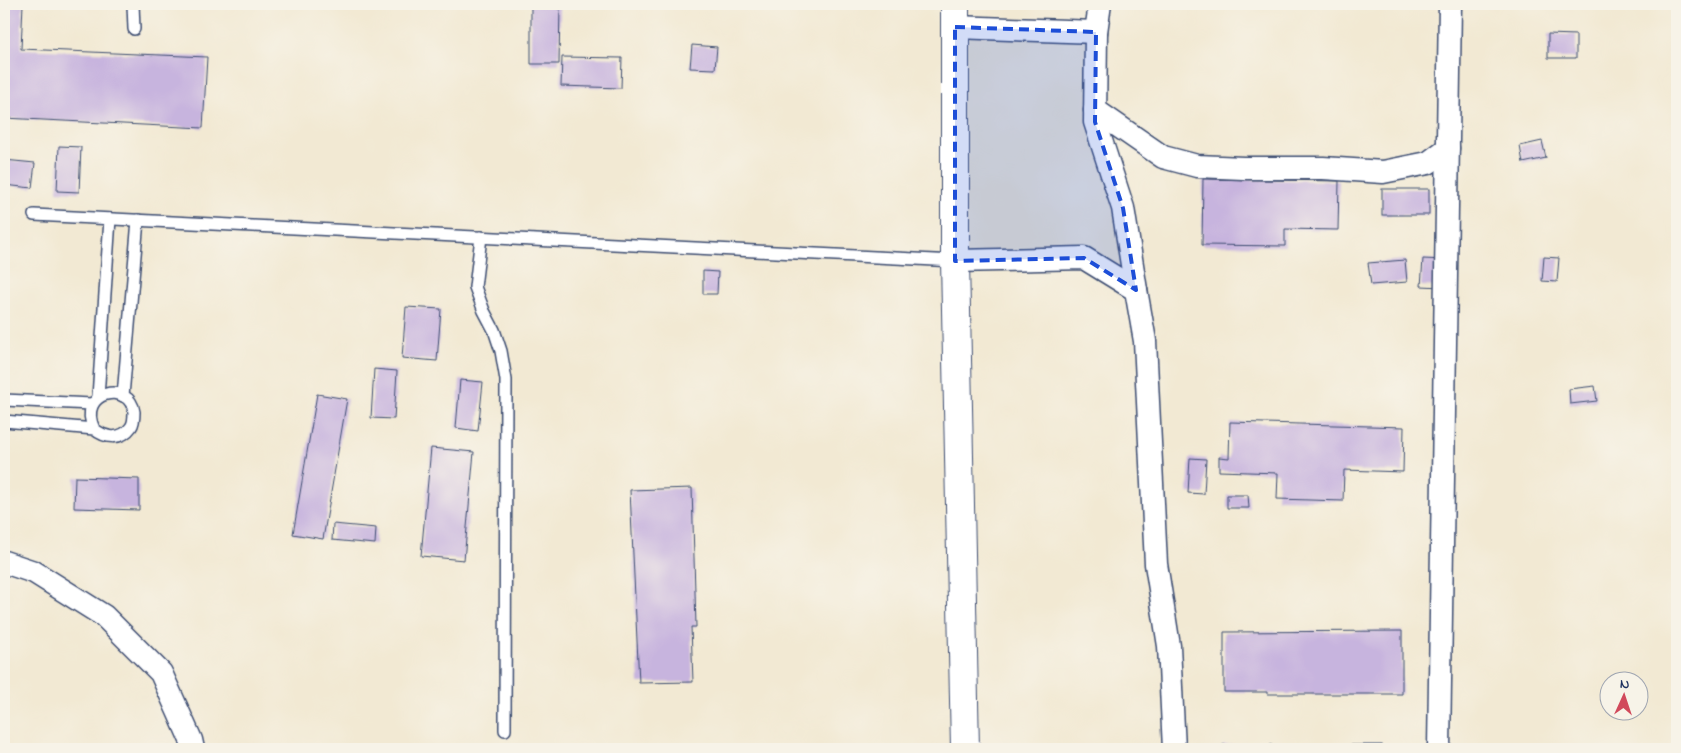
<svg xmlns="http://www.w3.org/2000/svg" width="1681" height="753" font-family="'Indie Flower',sans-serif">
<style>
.building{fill:#c7b4de}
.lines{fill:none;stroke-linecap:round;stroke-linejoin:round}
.service-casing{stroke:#3b4b70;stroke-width:14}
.minor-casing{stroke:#3b4b70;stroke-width:25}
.primary-casing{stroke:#3b4b70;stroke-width:30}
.service{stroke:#fff;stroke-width:11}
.minor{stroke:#fff;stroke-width:22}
.primary{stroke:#fff;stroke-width:28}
.marked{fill:#1d4ed8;fill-opacity:0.2;stroke:#1d4ed8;stroke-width:4;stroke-dasharray:10 6;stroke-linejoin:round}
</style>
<rect width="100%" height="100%" fill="#f7f3e8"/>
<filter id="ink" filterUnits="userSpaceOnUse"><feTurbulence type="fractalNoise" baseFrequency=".02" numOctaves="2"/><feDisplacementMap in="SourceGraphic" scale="10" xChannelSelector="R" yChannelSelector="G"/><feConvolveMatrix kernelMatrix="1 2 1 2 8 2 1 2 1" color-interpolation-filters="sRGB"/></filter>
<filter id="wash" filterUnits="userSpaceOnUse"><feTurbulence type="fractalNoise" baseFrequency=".0096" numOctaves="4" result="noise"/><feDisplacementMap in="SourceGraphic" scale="20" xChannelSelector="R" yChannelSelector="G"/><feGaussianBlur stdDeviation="1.12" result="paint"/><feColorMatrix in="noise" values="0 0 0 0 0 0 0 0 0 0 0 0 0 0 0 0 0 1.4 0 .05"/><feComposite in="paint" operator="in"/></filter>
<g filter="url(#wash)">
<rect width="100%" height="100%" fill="#f2e9d3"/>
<g id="blocks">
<g class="building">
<path d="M4,4h19l-2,45 186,8 -4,71 -199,-10z"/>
<path d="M531,4h29l-1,60h-28z"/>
<path d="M1548,34l28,1v23h-28z"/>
<path d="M692,45l25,2 -2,22 -25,-1z"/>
<path d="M562,57l60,1 -1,30 -60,-2z"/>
<path d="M1542,141l4,17 -23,5 -3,-17z"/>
<path d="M59,146l22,1 -2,45 -22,-1z"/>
<path d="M4,160l31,3 -3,25 -28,-3z"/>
<path d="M1203,179l136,2 -1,49 -53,-1v17l-83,-1z"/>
<rect x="1382" y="189" width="47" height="26"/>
<path d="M1544,257l15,1 -2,24 -15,-1z"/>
<path d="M1423,259l21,1 -2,27 -21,-1z"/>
<path d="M1405,260l2,22 -36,3 -3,-22z"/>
<path d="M703,271l15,1 -1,22h-14z"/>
<path d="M406,307l35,2 -4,52 -35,-3z"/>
<path d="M374,369l23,2 -3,48 -23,-1z"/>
<path d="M460,380l23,2 -5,49 -22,-3z"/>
<path d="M1595,386l2,15 -27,3 -1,-15z"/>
<path d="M317,394l30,5 -24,140 -30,-5z"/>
<path d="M1230,422l174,5 -1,45 -59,-2 -1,31 -66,-2 1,-26 -59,-2v-14l10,1z"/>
<path d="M431,448l43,4 -10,108 -43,-4z"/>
<path d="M1190,458l16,1 -2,35 -16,-1z"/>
<path d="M75,477l64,2v31l-65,-2z"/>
<path d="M692,488l4,139h-5l2,55 -54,1 -9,-193z"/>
<path d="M1227,495h21l1,13h-22z"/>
<path d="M333,524l43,4 -1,16 -43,-4z"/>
<path d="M1402,631v63h-135v-2h-43v-60z"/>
<rect x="1223" y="745" width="159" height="4"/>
</g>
</g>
</g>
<g filter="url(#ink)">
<use href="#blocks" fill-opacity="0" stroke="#3b4b70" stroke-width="1"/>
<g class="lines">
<g class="service-casing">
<g id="service">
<path d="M133,4l1,25"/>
<path d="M34,215l921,46"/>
<path d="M481,237l-6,50 9,24 10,19 7,21 5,29 -1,350"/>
<path d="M123,396l15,-176"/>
<path d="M98,397l12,-178"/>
<path d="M4,400l88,4"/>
<path d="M4,421l90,8c11,9 27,12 37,-2 3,-4 3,-10 3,-15 -4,-32 -58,-21 -40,17"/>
</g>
</g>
<g class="minor-casing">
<g id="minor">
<path d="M955,27l141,5 4,-28"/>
<path d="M1096,32l-1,90 28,86 13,82"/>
<path d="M1095,110l68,47 34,9 46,2h80l60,4 45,-9 20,-15"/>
<path d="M955,261l129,-3 52,32 9,51 11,223 13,82 5,103"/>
<path d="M4,562l30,10 70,44 57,57 30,67 2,9"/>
<path d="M1439,749l11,-745"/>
</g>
</g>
<g class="primary-casing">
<path id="primary" d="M955,4v257l10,488"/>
</g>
<use href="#service" class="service"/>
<use href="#minor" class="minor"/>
<use href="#primary" class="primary"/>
</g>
</g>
<path class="marked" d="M955,27l141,5 -1,90 28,86 13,82 -52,-32 -129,3z"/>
<rect width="1681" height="753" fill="none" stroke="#f7f3e8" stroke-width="20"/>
<g transform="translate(1624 696) rotate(3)"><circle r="24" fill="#f7f3e8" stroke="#9fa5b1"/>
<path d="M0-4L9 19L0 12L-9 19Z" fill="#d1495b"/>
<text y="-8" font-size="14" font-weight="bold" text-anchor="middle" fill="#1b2f5e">N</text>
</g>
</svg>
